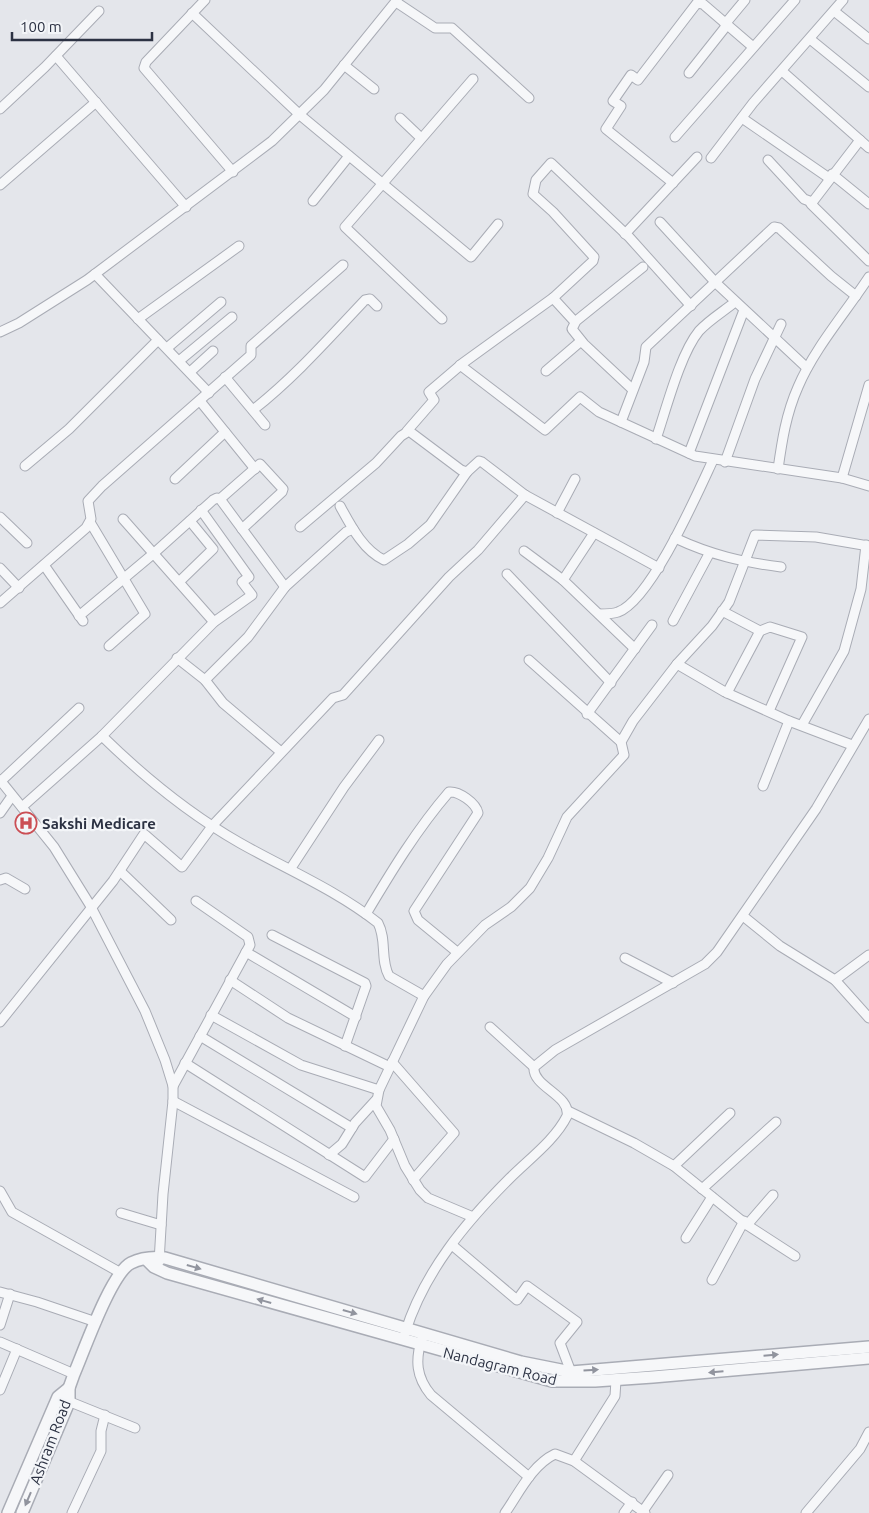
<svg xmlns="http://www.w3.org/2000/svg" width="869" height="1513" font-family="Ubuntu,sans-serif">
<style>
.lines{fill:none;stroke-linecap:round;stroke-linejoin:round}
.minor-casing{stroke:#a9acb5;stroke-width:11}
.tertiary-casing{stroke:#a9acb5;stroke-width:14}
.minor{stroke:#f6f7f9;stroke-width:9}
.tertiary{stroke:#f6f7f9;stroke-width:11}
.oneway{fill:#91949e}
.labels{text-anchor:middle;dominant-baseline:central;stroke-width:4.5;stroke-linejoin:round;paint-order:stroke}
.poi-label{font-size:15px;font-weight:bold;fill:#2c3243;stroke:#f3f5f8;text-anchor:start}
.street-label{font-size:15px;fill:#2c3243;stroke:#f3f5f8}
</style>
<rect width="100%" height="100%" fill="#e4e6eb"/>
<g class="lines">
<g class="minor-casing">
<g id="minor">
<path d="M205,0l-59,62 -2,6 89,104"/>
<path d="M396,2l39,26h17l77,70"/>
<path d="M834,11l35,28"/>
<path d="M192,13l108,102 171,142 27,-33"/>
<path d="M725,24l20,-24"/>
<path d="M810,39l59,48"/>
<path d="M56,56l130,151"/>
<path d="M344,65l30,24"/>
<path d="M782,71l87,77"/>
<path d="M689,73l38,-48"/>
<path d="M0,109l45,-42 54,-56"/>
<path d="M400,118l21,20"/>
<path d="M742,118l87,60"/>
<path d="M675,137l120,-137"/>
<path d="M860,140l-49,64 58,57"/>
<path d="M711,158l42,-55 90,-103"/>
<path d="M768,160l36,39 8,3"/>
<path d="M832,174l37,30"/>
<path d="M673,183l-67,-54 15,-23 -8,-5 18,-26 7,5 59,-77 6,1 50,43"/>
<path d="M0,185l96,-83"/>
<path d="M313,201l36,-45"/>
<path d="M660,222l56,61 91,85"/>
<path d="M625,234l72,-77"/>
<path d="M95,274l114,119"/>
<path d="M553,298l22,24"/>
<path d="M138,319l101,-73"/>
<path d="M442,319l-97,-92 128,-148"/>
<path d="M0,332l19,-9 68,-43 185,-139 52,-51 73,-90"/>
<path d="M167,348l54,-46"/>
<path d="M179,361l53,-44"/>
<path d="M460,365l85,65 35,-33 19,15 96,44 147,22 27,8"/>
<path d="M546,371l35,-30"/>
<path d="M190,372l23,-21"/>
<path d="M225,377l40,48"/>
<path d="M632,389l-48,-45 -12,-15 4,-8 67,-54"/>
<path d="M200,401l55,68"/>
<path d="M253,410c42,-33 76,-72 112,-110l5,-1 7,7"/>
<path d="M621,422l23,-60 2,-15 128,-120 5,1 52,48 25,20"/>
<path d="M407,431l27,-31 -5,-8 34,-29 90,-65 40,-37 1,-4 -41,-45 -20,-18 3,-14 15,-17 78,74 62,69"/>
<path d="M656,439c10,-29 24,-85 43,-108 10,-11 25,-20 36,-29"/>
<path d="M689,453l55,-143"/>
<path d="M725,462l30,-83 26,-55"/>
<path d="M25,466l44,-37 89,-89"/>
<path d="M778,469c4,-28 8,-55 20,-82 16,-38 48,-75 71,-110"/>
<path d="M842,478l27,-93"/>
<path d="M175,479l50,-47"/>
<path d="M220,499l65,88"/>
<path d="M340,506c11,20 23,44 44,54l24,-16 22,-19 37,-53"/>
<path d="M557,513l18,-34"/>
<path d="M0,517l27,26"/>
<path d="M123,519l91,103"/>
<path d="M90,522l55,92 -36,32"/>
<path d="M300,527l76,-64 25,-27 8,-5 52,39 6,2 12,-11 3,1 43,33 134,73"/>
<path d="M675,538c36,17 67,24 106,29"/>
<path d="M524,551l39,29 72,69"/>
<path d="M44,565l39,56"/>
<path d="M0,568l19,20"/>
<path d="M507,574l104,109"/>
<path d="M563,580l31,-47"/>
<path d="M179,582l34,-33 -23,-28"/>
<path d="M0,603l86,-75 5,-9 -3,-18 14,-15 149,-131v-9l92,-81"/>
<path d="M722,611l38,20 10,-4 32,10 -33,74"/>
<path d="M599,614c6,0 14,0 19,-2 33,-12 80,-120 95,-152"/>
<path d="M79,616l74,-62 60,-54 4,-2 3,1 40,-35 23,25 -1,3 -40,37"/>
<path d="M673,621l36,-67"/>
<path d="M177,658l28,22 18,23 58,49"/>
<path d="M529,660l92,82"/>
<path d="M677,664l48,28 64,29 63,24"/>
<path d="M205,680l43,-43 37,-50 61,-55 7,-3"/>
<path d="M727,693l33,-62"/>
<path d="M587,714l65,-89"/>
<path d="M802,725l42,-74 17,-62 5,-44"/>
<path d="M102,736c42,41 87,78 138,107 46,26 96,47 138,80 9,17 2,37 11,53l35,20"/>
<path d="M0,780l54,67 36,58 55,106 20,49 8,26v15l-10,93 -4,68"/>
<path d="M1,781l78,-73"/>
<path d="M763,786l26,-65"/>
<path d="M22,807l80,-71 112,-114 38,-27 -10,-13 7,-5 -48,-67"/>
<path d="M0,813l12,-17"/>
<path d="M291,868l53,-81 35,-47"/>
<path d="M120,871l51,49"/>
<path d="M0,880l6,-2 19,11"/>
<path d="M366,914c25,-42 51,-85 83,-122 10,-1 27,11 29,21l-64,98 4,9 39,32"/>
<path d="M743,916l37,30 55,34 34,38"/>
<path d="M272,935l93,48 1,3 -21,60"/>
<path d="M246,952l110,65"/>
<path d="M625,958l48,25"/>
<path d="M230,980l58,38 102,49"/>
<path d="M835,980l34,-25"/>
<path d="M211,1015l90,50 78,25"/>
<path d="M0,1022l113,-141 31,-47 38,33 31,-42 120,-127 10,-3 106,-118 29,-27 47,-55"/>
<path d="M490,1027l44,40"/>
<path d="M200,1036l152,92"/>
<path d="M392,1062l62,71 -41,47"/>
<path d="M185,1063l180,114 29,-38"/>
<path d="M173,1086l77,-141 -2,-8 -52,-36"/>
<path d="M173,1101l181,96"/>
<path d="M568,1111l66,32 40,23 73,59 48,31"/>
<path d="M329,1155l13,-11 13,-21 21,-23"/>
<path d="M674,1166l56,-53"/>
<path d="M702,1189l74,-67"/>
<path d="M0,1191l12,21 109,61"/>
<path d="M121,1213l40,12"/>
<path d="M473,1217l-45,-19 -8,-8 -15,-24 -15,-36 -14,-24 3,-16 45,-94 23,-32 38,-39 26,-18 19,-19 18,-30 19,-41 57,-62 -3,-13 12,-21 44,-57 35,-38 17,-24 26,-67 61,2 53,9"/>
<path d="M747,1225l26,-30"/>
<path d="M686,1238l26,-41"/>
<path d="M452,1245l65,55 10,-14 50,36 -17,21 11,29"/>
<path d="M712,1280l32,-59"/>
<path d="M0,1292l37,10 59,20"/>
<path d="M0,1325l10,-31"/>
<path d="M405,1333c19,-61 60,-110 105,-155 19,-19 45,-38 57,-62 4,-21 -35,-29 -33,-49l21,-17 150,-86 12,-12 99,-143 53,-90"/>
<path d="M422,1338c-7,22 -6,39 9,57l98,82"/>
<path d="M0,1342l74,32"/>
<path d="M0,1390l17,-41"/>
<path d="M63,1399l72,29"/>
<path d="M574,1461l41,-65 1,-16"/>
<path d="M643,1511l25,-36"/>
<path d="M72,1513l29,-62v-20l4,-16"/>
<path d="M505,1513c14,-20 27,-48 50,-59l19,7 71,52"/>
<path d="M624,1513l8,-11"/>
<path d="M806,1513l54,-64 9,-17"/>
</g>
</g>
<g class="tertiary-casing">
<g id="tertiary">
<path d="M146,1259l8,8 13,6 385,108h43l58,-4 216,-19"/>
<path d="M8,1513l50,-116 11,-9"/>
<path d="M22,1513l47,-111v-14l5,-14c10,-23 37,-101 57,-111 10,-5 24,-6 34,-5l356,104 50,10 298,-25"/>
</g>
</g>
<use href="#minor" class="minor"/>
<use href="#tertiary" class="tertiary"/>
</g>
<defs><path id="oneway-solid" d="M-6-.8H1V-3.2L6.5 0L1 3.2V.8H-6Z" transform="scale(1.25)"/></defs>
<g class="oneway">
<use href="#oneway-solid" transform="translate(194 1267) rotate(16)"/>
<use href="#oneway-solid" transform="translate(264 1301) rotate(-164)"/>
<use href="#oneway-solid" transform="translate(350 1312) rotate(16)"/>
<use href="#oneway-solid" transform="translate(771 1355) rotate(-5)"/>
<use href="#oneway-solid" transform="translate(591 1370) rotate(-4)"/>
<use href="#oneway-solid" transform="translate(716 1372) rotate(175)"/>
<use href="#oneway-solid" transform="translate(28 1499) rotate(113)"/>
</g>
<defs>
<g id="hospital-ring" transform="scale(1.125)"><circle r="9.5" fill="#f3f5f8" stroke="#cb4e54" stroke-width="1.5"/><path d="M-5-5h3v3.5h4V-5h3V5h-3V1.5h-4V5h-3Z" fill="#cb4e54"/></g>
</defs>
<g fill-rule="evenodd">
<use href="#hospital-ring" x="26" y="823"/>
</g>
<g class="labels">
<g class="poi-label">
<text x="42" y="823">Sakshi Medicare</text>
</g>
<g class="street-label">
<text transform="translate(500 1366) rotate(14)">Nandagram Road</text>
<text transform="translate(50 1442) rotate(-69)">Ashram Road</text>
</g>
</g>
<path d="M12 32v8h140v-8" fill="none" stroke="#2c3243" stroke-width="2.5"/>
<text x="20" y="32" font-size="15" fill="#2c3243" stroke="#f3f5f8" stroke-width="4" paint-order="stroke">100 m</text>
</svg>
